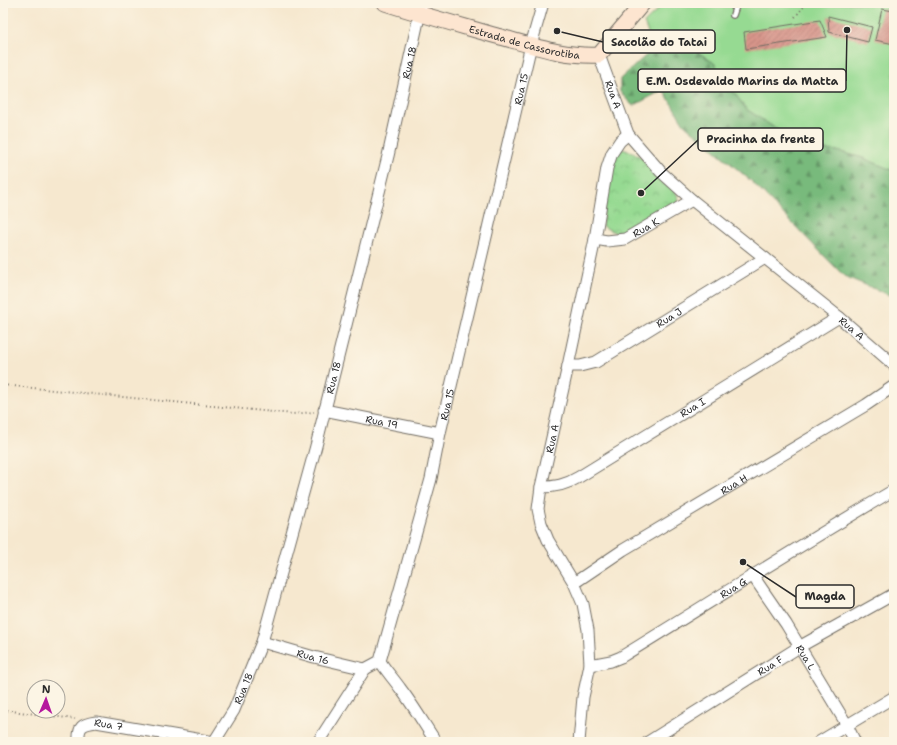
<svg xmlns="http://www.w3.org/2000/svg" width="897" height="745" font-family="'Shantell Sans',sans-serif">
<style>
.grass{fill:#96da92;stroke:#60825e}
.forest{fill:url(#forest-firs);stroke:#527254}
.park{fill:url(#park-crowns);stroke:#60825e}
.building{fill:url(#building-hatch)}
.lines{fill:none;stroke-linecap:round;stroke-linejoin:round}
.lane-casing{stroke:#726d64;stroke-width:8}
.street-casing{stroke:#726d64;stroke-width:13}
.secondary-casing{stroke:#726d64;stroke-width:17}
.path{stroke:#726d64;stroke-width:2;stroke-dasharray:1 3;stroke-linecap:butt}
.lane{stroke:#fff;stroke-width:5.5}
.street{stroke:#fff;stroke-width:11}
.secondary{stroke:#fde5d0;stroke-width:15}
.labels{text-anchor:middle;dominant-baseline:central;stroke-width:3.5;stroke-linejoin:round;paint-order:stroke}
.street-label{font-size:10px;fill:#2b2b2b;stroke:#fcf5e5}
.leader{fill:none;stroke:#2b2b2b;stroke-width:1.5}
.callout-dot{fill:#2b2b2b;stroke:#fcf5e5;stroke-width:1.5}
.callout{fill:#fcf5e5;stroke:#2b2b2b;stroke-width:1.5}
.callout-label{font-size:11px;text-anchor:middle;font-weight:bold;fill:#2b2b2b}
</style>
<defs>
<pattern id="forest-firs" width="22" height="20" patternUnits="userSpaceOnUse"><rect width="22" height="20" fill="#78ba7c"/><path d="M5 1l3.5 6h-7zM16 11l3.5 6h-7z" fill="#639766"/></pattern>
<pattern id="park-crowns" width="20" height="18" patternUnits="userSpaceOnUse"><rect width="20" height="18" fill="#96da92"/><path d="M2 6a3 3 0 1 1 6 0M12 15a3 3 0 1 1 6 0" fill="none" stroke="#81bb7e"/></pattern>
<pattern id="building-hatch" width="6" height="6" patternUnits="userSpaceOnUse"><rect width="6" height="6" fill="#d7948a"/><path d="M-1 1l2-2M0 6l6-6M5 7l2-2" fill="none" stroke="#af7971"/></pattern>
</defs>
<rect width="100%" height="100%" fill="#fcf5e5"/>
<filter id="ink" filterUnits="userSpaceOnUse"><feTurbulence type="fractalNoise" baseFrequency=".025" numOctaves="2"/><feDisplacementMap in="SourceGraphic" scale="8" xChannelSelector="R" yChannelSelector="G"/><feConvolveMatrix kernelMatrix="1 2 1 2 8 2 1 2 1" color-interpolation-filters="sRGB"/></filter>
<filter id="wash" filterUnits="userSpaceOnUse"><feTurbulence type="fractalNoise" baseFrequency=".012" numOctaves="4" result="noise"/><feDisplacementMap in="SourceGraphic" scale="16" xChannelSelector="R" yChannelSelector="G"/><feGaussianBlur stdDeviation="0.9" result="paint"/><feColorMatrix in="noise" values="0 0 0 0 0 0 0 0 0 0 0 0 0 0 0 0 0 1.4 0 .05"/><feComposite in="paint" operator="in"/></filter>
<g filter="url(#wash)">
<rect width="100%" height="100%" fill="#f6e8cf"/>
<path class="grass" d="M665,3h229v168l-31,-13 -26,-7 -32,-3 -59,-39 -21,-29 -11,-17 -31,-21 -16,-4 -13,10 -10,-25z"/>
<path class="forest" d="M667,38l16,4 31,21 11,17 21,29 59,39 32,3 26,7 31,13v126l-50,-21 -94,-96 -66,-56 -21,-34 -30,16 -13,-14v-13l34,-31z"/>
<path class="park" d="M622,149l11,3 9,6 32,29 5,13 -3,7 -56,28 -18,-9 10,-70z"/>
<g id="blocks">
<g class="building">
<path d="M882,9l12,2v33l-19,-4z"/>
<path d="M828,16l44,11 -4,15 -39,-10z"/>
<path d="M820,20l7,17 -81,12 -2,-17z"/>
</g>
</g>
</g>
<g filter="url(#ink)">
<use href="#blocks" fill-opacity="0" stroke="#726d64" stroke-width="1"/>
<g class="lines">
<g class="lane-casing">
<path id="lane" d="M733,15l4,-12"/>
</g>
<g class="street-casing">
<g id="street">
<path id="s1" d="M599,55l29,79 33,38 31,28 147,117 55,48"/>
<path id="s2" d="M595,239l12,2 18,-2 67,-39"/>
<path id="s3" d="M568,366h12l16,-4 169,-104"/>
<path id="s4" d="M324,410l116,23"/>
<path id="s5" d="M541,487c14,0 25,-2 38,-10l260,-160"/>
<path id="s6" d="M753,576l33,48 61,101 8,17"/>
<path id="s7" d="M574,583l49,-33 243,-145 28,-19"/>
<path id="s8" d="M262,642l52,15 51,12"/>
<path d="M380,661c6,10 13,17 20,27 13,17 24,36 36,54"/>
<path id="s9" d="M590,665l21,-4 10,-4c91,-56 181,-113 273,-167"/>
<path id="s10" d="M79,742c-1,-16 3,-18 17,-20l118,20 20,-32 28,-68 54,-196 72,-290 34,-153"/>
<path id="s11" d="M318,742l47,-73 15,-8 51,-182 9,-46 91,-388 12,-42"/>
<path id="s12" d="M579,742l4,-45 7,-32 -2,-35 -5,-26 -9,-21 -26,-43 -7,-17 -3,-14 3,-22 27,-121 27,-127 12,-71 5,-15 8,-12 8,-7"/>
<path id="s13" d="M648,742l151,-95 95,-53"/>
<path d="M819,742l75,-45"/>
</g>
</g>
<g class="secondary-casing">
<g id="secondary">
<path id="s14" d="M385,3c37,12 74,22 112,33 34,9 67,21 102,19l44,-52"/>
</g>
</g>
<g class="path">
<path d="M795,17l12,-14"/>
<path d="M3,385l290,29 21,-2"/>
<path d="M3,710l72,9"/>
</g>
<use href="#lane" class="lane"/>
<use href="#street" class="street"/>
<use href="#secondary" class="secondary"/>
</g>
</g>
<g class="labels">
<g class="street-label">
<text stroke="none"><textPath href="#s14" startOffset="145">Estrada de Cassorotiba</textPath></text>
<text stroke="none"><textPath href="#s10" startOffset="860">Rua 18</textPath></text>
<text stroke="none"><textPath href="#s11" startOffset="693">Rua 15</textPath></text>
<text stroke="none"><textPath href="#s1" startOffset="42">Rua A</textPath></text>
<text stroke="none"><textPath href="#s2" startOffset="54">Rua K</textPath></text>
<text stroke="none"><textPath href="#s3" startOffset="114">Rua J</textPath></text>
<text stroke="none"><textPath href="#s1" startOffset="381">Rua A</textPath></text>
<text stroke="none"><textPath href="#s10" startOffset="536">Rua 18</textPath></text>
<text stroke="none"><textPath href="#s11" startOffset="369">Rua 15</textPath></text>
<text stroke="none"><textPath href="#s5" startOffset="173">Rua I</textPath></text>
<text stroke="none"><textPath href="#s4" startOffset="59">Rua 19</textPath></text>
<text stroke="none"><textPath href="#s12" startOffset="317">Rua A</textPath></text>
<text stroke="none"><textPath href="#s7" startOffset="188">Rua H</textPath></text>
<text stroke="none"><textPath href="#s9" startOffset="164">Rua G</textPath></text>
<text stroke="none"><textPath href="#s8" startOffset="53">Rua 16</textPath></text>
<text stroke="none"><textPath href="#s6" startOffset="97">Rua L</textPath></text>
<text stroke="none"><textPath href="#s13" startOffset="144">Rua F</textPath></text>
<text stroke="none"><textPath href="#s10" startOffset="212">Rua 18</textPath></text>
<text stroke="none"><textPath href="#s10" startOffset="44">Rua 7</textPath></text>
</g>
</g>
<path class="leader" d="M557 31L603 42M847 30L846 81M641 193L698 140M743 562L796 597"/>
<g class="callout-dot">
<circle cx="557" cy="31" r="4"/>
<circle cx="847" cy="30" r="4"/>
<circle cx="641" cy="193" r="4"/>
<circle cx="743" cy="562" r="4"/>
</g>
<g class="callout">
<rect x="603" y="30" width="112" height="23" rx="4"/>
<rect x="638" y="69" width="208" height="23" rx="4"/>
<rect x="698" y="128" width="125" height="23" rx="4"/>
<rect x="796" y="585" width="58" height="23" rx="4"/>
</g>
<g class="callout-label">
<text x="659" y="46">Sacolão do Tatai</text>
<text x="742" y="85">E.M. Osdevaldo Marins da Matta</text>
<text x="761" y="143">Pracinha da frente</text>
<text x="825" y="600">Magda</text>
</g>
<rect width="897" height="745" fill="none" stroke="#fcf5e5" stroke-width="16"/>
<g transform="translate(46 699) rotate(2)"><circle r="19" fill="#fcf5e5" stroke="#a8a49b"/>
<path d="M0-3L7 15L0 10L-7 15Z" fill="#b5179e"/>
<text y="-6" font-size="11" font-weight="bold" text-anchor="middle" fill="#2b2b2b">N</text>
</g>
</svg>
